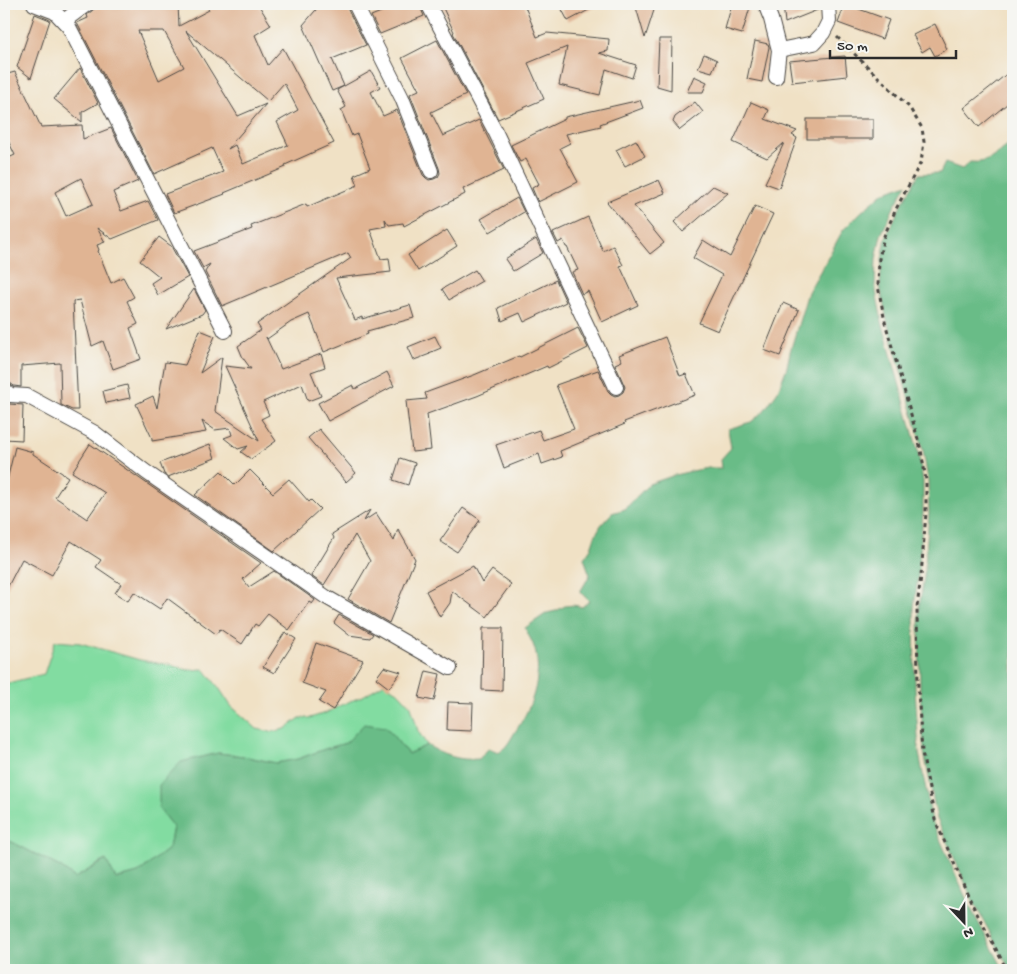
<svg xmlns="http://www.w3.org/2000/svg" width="1017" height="974" font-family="'Gochi Hand',sans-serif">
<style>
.green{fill:#82dca1;stroke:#568466}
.forest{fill:#69bc87;stroke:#4a7459}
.building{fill:#e0b493;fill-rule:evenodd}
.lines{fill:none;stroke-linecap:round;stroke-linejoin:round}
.street-casing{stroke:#494642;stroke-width:16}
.path{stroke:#494642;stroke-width:3;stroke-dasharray:4 4;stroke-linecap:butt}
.street{stroke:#fff;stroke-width:14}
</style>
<rect width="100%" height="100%" fill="#f6f6f2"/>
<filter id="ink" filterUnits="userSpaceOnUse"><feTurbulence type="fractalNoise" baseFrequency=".02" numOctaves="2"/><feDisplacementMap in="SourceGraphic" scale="10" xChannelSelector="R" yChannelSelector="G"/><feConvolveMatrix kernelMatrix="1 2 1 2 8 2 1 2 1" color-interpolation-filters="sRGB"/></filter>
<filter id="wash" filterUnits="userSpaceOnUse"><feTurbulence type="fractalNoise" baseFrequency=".0096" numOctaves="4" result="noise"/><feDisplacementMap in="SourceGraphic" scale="20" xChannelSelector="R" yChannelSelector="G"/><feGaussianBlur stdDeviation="1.12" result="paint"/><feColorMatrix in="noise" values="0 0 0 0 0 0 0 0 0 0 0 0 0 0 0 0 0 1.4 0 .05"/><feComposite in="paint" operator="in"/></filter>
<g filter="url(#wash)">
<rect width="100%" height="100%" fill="#f0e1c5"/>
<path class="green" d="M55,641l25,2 60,17 30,5 18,5 16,-1 15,19 12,18 26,23 14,3 14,-3 15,-11h10l16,-5 15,-8 22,-9 22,-13 13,9 13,14 7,25 9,14 -19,9 -22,-27 -40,16 -21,6 -27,10 -22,4 -33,-7 -25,-3 -59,56 14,18 -4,21 -31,25 -23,6 -10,-19 -30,18 -15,-11 -48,-25 -8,-2v-156l40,-10z"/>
<g class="forest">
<path d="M1013,143v827h-3l-36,-67 -37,-84 -13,-67 -4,-63 -1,-82 5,-30 5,-64 -1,-33 -5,-30 -36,-129 -7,-35 2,-26 4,-23 13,-28 20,-35 21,-1 5,-10 17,6 8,-7c19,2 25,-7 39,-17z"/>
<path d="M907,184l-13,23 -13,28 -5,24 -1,27 7,36 36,129 5,30v32l-5,63 -4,31 1,82 4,64 13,68 37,84 35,65h-1000v-130l8,2 48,25 15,11 31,-18 10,19 22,-6 31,-25 4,-21 -14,-18v-24l22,-23 37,-9 25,3 33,7 22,-4 27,-10 21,-6 18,-19 22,3 22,27 19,-9c16,10 32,16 52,14l10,-11 9,4c9,-4 12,-12 17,-20 16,-23 28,-54 20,-82 -2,-8 -7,-15 -10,-22l22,-15 9,-2 9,-5 9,-1 8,2 7,-6 -9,-9 10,-17 -6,-17 7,-10 4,-12 6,-11 11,-12 13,-4 24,-25 26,-9 17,-4 16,-3h14l-1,-9 10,-11 -3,-19 23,-7 12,-10 15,-21 9,-24 3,-15 18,-60 17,-29 18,-33 17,-17 23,-20z"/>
</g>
<g id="blocks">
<g class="building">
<path d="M104,4h74l1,22 30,-16 -4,-6h53l13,21 -16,10 13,30 15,-17 51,95 -49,22 1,2 -62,26 1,1 -51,19 -9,-19 58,-22 -11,-24 -58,26 -77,-151 11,-5 -1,-3 7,-6zM138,31h26l20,36 -25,13zM186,31l82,70 16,-18 14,27 -21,12 11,23 -45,19 -8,-19 -7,4 6,-7 -1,-1 3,-2 30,-35 -28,12z"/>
<path d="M321,4h25l1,4 19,37 -34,14 12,27 -12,5 -29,-66z"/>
<path d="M401,4h18l5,12 -44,18 -9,-18z"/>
<path d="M438,4h86l13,33 10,-4 62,6 -1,12 -9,2 37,12 -4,13 -26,-9 -6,26 -41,-10 8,-38 -39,16 16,36 -46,20 -45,-86 1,-1 -11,-24 -2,1z"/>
<path d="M559,4h41l-32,17z"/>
<path d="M635,4h21l-11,34z"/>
<path d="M732,4h19l-9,30 -17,-5z"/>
<path d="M783,4h36l1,5 -35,14z"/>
<path d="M845,4l44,16 -7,19 -44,-16z"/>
<path d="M35,14l15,6 -19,58 -14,-11z"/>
<path d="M935,24l12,25 -12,7 -5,-9 -8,5 -9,-17z"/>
<path d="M659,39h13l-1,51 -14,-4z"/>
<path d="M437,40l29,55 -35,17 12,24 36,-16 25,50 -41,19 2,5 -61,32 -1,-3 -14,2 -4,-6 1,7 -16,3 11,30 8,-1 2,14 -55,6 19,42 7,-3v2l48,-14 4,13 -47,13 1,3 -44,18 -15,-38 -18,8 -24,17 -1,-2 15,32 40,-15 4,13 -14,5 10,24 -13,5 -6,-17 -39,18 6,13 -8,4 15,22 -25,18 -10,-7 7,-6 -10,3 -14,-11 8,-3 -2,-7 -15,2 -13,-9 4,11 -54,9v-3l-16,-34 17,-8 4,12 8,-46 20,3 15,-35 15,6 -15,37 22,-16 -7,54 44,30 -34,-75 26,3 -8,-11 -5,-12 23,-16 -4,-6 94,-66 -3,-5 -126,53 -17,-34 5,-8 -7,4 -9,-17 58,-22 -1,-3 55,-22 1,3 51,-22 -4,-10 16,-7 -13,-34 -5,2 -11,-26 5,-3 -9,-17 34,-19 9,16 -9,5 12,24 14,-6 26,65 3,3 3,2 5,-1 4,-2 2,-4 -1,-5 -29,-74 9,-4 -17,-32z"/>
<path d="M755,41l13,3 1,3 -7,35 -15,-3z"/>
<path d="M704,54l13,6 -5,12 -14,-4z"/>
<path d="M845,56l2,20 -55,6 -3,-21z"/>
<path d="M80,68l18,35 -16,9v10l-28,-23z"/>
<path d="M1013,69v30l-34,28 -15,-19z"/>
<path d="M15,72l26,55 41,-2 1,14 28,-11 27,53 -25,11 8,19 27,-10 10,19 -46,19 -15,-11 8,14 -8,3 2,5 -1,1 13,32 12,-6 11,20 -7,4 11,23 -8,4 11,31 -28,10 -10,-28 -11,5 -12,-46 -7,1 5,109h-6l-11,-5 -1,-42 -39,3v21l-7,-1 -4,-3 -5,-3v-16h-1v-204l11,-5 -11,-23v-57zM81,178l12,26 -27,12 -11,-24z"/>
<path d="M694,76l13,6 -4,10h-16z"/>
<path d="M640,100l3,8 -43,16 1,2 -35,8 4,9 -10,5 18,34 -40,20 -6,-14 7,-4 -13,-25 -6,3 -9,-17 54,-26v-2z"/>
<path d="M695,102l8,10 -23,18 -7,-8 2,-5z"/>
<path d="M751,102l18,8 -4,9 32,12 -5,4 5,3 -18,50 -14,-5 19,-40 -17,15 -34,-16z"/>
<rect x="807" y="119" width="66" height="20"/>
<path d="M636,140l9,16 -20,10 -9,-16z"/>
<path d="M659,180l6,13 -31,13 30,37 -14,11 -43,-52z"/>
<path d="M713,186l15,7 -45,39 -9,-10z"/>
<path d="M517,198l7,14 -34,20 -9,-13z"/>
<path d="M755,206l18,8 -55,117 -19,-8 23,-48 -29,-17 10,-18 27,17z"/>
<path d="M588,217l15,34 10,-5 10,19 -3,1 18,39 -36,17 -14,-31 -6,3 -10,-22 6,-2 -11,-23h-1l-3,-7 -5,3 -5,-10z"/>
<path d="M447,230l10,16 -39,25 -10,-16z"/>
<path d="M159,237l12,9 17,31 -30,18 -7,-12 9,-6 -20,-16z"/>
<path d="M536,239l7,14 -30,18 -8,-12z"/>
<path d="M475,270l7,11 -33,19 -7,-11z"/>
<path d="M556,280l10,22 -42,20 -4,-9 -18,8 -4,-13z"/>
<path d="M194,289l11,21 -3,4 -36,15z"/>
<path d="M783,303l16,7 -19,46 -16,-6z"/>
<path d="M578,328l10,20 -40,20 -1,-2 -70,30 -50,18 4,36 -19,2 -6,-51 21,-2 -2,-6 49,-18 45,-19 1,1z"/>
<path d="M435,336l6,12 -12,5 1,1 -16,6 -6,-13z"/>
<path d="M665,337l15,39 6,-2 9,21 -71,27 1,2 -65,27 2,6 -20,7 -3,-10 -35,14 -8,-23 43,-15 4,10 31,-11 -18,-44 42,-15 10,21 3,3 4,2 4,-1 4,-3 2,-5 -10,-23 7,-3 -3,-6z"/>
<path d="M387,372l7,14 -66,35 -10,-18 35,-18 2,4z"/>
<path d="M127,385l3,13 -24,5 -3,-12z"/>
<path d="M4,401l5,3 14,1 -1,35 -18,-1z"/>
<path d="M319,429l37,44 -10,9 -38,-44z"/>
<path d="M90,444l171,119 -18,16 6,8 25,-16 41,29 -3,4 -3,-2 -20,28 -21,-16 -10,12 -3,-2 -13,20 -22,-15 -4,5 -49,-36 -7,11 -26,-17 -6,9 -13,-8 6,-9 -25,-17 5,-7 -30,-19 -19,34 -30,-16 -18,35v-101l11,-46 18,5v2l35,23 -13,20 32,22 18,-26 -33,-21z"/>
<path d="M210,444l5,14 -47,19 -4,-3 -4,-11z"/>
<path d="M400,458l15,5 -7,22 -15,-5z"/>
<path d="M250,470l23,23 16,-14 20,23 2,-2 9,9 -46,42 -79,-56 26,-24 14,14z"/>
<path d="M463,508l17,12 -23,32 -17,-11z"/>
<path d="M370,510l-6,11 12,-8 18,28 4,-12 17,30 -26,64 -41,-24 22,-38 -15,-26 -31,50 -13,-9 23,-38 -2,-4z"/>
<path d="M473,566l9,17 10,-13 19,14 -24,33 -35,-26 -2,12 -10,14 -14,-26z"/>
<path d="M339,615l34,19 -3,4 -21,-3 -15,-12z"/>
<path d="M483,628h20l-1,63 -20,-1z"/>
<path d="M285,632l11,7 -22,34 -11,-6z"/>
<path d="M316,643l47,17 -30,50 -14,-8 7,-10 -24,-9z"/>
<path d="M384,667l17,5 -12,16 -13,-10z"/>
<path d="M426,671l14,3 -6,27 -15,-3z"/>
<path d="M448,702l25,1 -1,28 -25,-1z"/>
</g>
</g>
</g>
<g filter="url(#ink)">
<use href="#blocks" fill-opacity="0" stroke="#494642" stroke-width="1"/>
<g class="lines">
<g class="street-casing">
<g id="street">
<path d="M34,4l21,8 14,15 156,304"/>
<path d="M355,4l47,94 29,73"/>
<path d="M428,4l68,129 120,254"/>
<path d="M765,4l6,15 8,31 -3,27"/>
<path d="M64,21l23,-17"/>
<path d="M779,50l35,-7 9,-10 6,-12 -1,-17"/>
<path d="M4,389l6,6 17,1 68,37 51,39 180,125 124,71"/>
</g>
</g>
<path class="path" d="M837,37l72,70 13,21 2,14 -3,20 -25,47 -12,27 -5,23 -1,27 7,36 36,128 5,30v33l-5,63 -4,31 1,82 4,63 13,68 37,84 35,66"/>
<use href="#street" class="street"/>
</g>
</g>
<rect width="1017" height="974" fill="none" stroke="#f6f6f2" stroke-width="20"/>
<g transform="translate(964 922) rotate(158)" stroke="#f6f6f2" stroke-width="4" paint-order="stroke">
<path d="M0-4L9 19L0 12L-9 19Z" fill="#2b2b2b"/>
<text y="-8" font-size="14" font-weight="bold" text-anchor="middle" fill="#2b2b2b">N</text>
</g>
<path d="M830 50v8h126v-8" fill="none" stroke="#2b2b2b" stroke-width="2.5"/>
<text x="837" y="50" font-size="15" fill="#2b2b2b" stroke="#f6f6f2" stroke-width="4" paint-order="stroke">50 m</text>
</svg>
